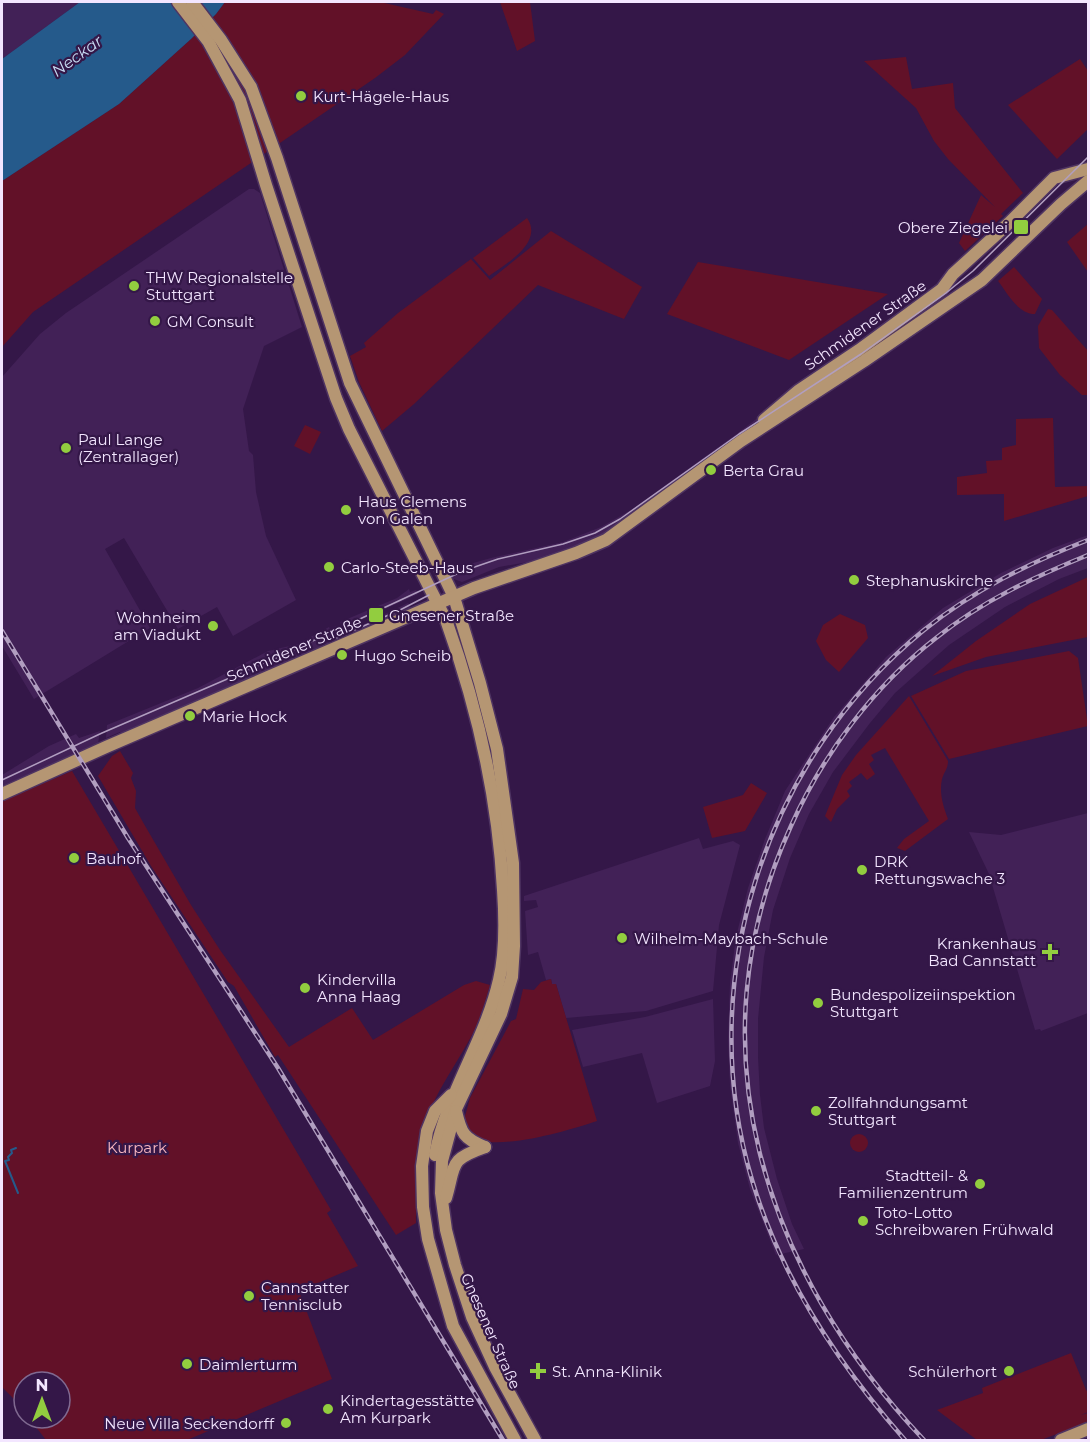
<svg xmlns="http://www.w3.org/2000/svg" width="1090" height="1442" font-family="Montserrat,sans-serif">
<style>
.built{fill:#422157}
.green{fill:#621128}
.water{fill:#255a8b}
.lines{fill:none;stroke-linecap:round;stroke-linejoin:round}
.stream{stroke:#255a8b;stroke-width:2}
.secondary-casing{stroke:#4f3462;stroke-width:15}
.secondary{stroke:#b59673;stroke-width:12}
.tram{stroke:#b19ec0;stroke-width:1.5}
.rail-casing{stroke:#b19ec0;stroke-width:4.5}
.rail{stroke:#341748;stroke-width:2;stroke-dasharray:7;stroke-linecap:butt}
.poi-dot{fill:#92cd3f;stroke:#341748;stroke-width:2}
.labels{text-anchor:middle;dominant-baseline:central;stroke-width:4.5;stroke-linejoin:round;paint-order:stroke}
.poi-label{font-size:15px;fill:#f3e6ff;stroke:#341748;text-anchor:start}
.street-label{font-size:15px;fill:#f3e6ff;stroke:#341748}
.park-label{font-size:15px;fill:#f8b6bf;stroke:#341748}
.water-label{font-size:16px;font-style:italic;fill:#c7dcf3;stroke:#341748}
</style>
<rect width="100%" height="100%" fill="#341748"/>
<g class="built">
<path d="M2,2h78l-78,57z"/>
<path d="M249,189h5l6,4 42,134 -38,19 -21,63 6,42 4,4 3,37 10,44 30,64 -63,36 -16,-29 -39,22 -54,-91 -19,11 45,79 -116,71 -32,-53v-269l38,-43 26,-21z"/>
<path d="M768,410l-12,15 -156,112 -21,9 -45,15 -35,6 -37,15 -11,-4 -3,-7 9,-1 10,-4 -1,-1 25,-7 72,-16 38,-15 30,-17 107,-77z"/>
<path d="M1088,535v33l-29,11 -54,28 -56,38 -54,48 -25,30 -37,49 -24,42 -19,44 -17,52 -9,47 -6,62v38l2,38 4,33 13,51 15,45 12,25 -28,6 -26,-66 -12,-46 -8,-58 -2,-45 2,-57 6,-46 12,-49 17,-49 20,-48 49,-74 52,-60 57,-49 58,-35 52,-25z"/>
<path d="M409,589l1,3 6,-2 2,4 -75,34 -3,-6 57,-24z"/>
<path d="M408,603l4,7 -63,28 -2,-2 -7,3 -2,-6 16,-4z"/>
<path d="M336,626l2,5 -6,3 4,10 -215,90 -1,-2 -14,6 1,-13 91,-37 70,-37 30,-7 31,-17 1,2z"/>
<path d="M100,731l-2,13 -96,42v-11l47,-29 27,-12 3,4z"/>
<path d="M1088,813v200l-47,18 -1,-2 -5,1 -46,-156 -20,-42 32,3z"/>
<path d="M699,838l4,11 30,-8 7,4 -21,80 -6,66 -67,20 -80,7 -10,-34h-4l-1,-5 -5,1 -8,-28 -10,3 -3,-44 13,-4 -2,-7 -12,1v-5z"/>
<path d="M713,999l2,62 -5,25 -53,17 -15,-50 -59,14 -11,-37 73,-13z"/>
</g>
<g class="green">
<path d="M225,2h155l53,12 3,-4 8,4 -39,41 -30,23 -342,234 -31,35v-166l117,-77 72,-65 25,-25z"/>
<path d="M500,2h30l5,39 -18,10z"/>
<path d="M906,57l6,32 41,-6 2,25 68,85 -22,21 2,2 -38,35 -6,-8 22,-48 14,12 -47,-48 -14,-18 -18,-33 -52,-47z"/>
<path d="M1080,59l8,12v58l-31,30 -49,-54z"/>
<path d="M527,218c17,24 -21,46 -38,58l-16,-18z"/>
<path d="M1088,224v48l-21,-30z"/>
<path d="M551,231l91,56 -18,32 -86,-34 -124,119 -32,27 -23,-49 -9,-26 16,-9 -2,-4 34,-30 73,-54 19,21z"/>
<path d="M698,262l190,32 -99,66 -122,-46z"/>
<path d="M1014,267l28,32 -7,15c-17,0 -27,-20 -37,-33z"/>
<path d="M1048,309l4,1 36,41 -1,44h-5l-22,-20 -21,-27 -1,-22z"/>
<path d="M1053,418l2,69 33,-1v10l-84,25v-27l-47,1v-18l30,-4 -1,-12 16,-1v-12l14,-3v-26z"/>
<path d="M305,425l16,7 -11,22 -16,-8z"/>
<path d="M1088,577v60l-102,20 -54,19 44,-35 54,-37z"/>
<path d="M840,614l25,11 3,13 -29,34 -13,-12 -10,-19 7,-16z"/>
<path d="M1069,651l9,7 10,68 -139,33 -38,-63 55,-25z"/>
<path d="M909,696l39,65c0,8 -4,11 -6,18 -3,14 1,27 6,40l-43,32 -8,-3 7,-9 25,-18 -44,-73 -14,7 3,5 -5,4 6,10 -8,6 -6,-7 -12,9 3,4 -5,5 3,5 -13,13 -6,13 -6,-6 17,-41 14,-20z"/>
<path d="M120,751l13,22 -2,5 5,13 -1,17 9,16 47,81 29,45 69,97 63,-39 21,32 91,-55 12,-4 14,4c-5,17 -9,32 -17,48 -16,31 -39,60 -49,94 -9,32 -8,64 -8,96l-20,12 -118,-180 -3,2 -41,-71 -6,-4 -77,-116 -53,-90 14,-20z"/>
<path d="M72,771l259,439 -4,3 31,53 -59,25 33,88 -145,61h-141l-17,-22h31v-36h-36v30l-12,-15 -10,-10v-586z"/>
<path d="M751,783l16,10 -22,38 -33,7 -9,-31 40,-12z"/>
<path d="M551,979l1,5h4l41,137c-30,10 -100,31 -127,16l-6,-17 6,-22 41,-77 5,-2 7,-30 11,1 7,-8z"/>
<circle cx="859" cy="1143" r="9"/>
<path d="M1071,1353l15,37 2,2v20l-7,3 7,-2v9l-47,18h-64l-40,-30 46,-17 -1,-5z"/>
</g>
<path class="water" d="M80,2h145l-9,12 -25,25 -72,65 -117,77v-122z"/>
<g class="lines">
<path class="stream" d="M16,1148l-5,2 1,3 -4,4 1,3 -4,1 13,32"/>
<g class="secondary-casing">
<g id="secondary">
<path d="M178,2l30,39 32,59 26,85 70,213 13,31 97,191c31,86 52,178 57,270 2,29 3,61 -4,90 -14,61 -52,113 -64,175"/>
<path d="M192,2l29,38 30,47 26,71 73,225 104,214 26,86 17,66 16,114 1,83 -2,31 -11,37 -45,95 -14,52 -1,32 5,37 9,35 17,52 23,50 40,73"/>
<path d="M764,420l34,-29 61,-41 83,-61 11,-15 56,-51 45,-45 34,-9"/>
<path d="M2,794l104,-47 368,-159 102,-35 30,-13 135,-99 123,-80 118,-81 79,-76 27,-23"/>
<path d="M451,1095l-16,16 -8,20 -5,35 1,41 5,32 25,87 62,114"/>
<path d="M456,1111c5,22 8,28 29,36"/>
<path d="M446,1198c10,-34 2,-38 39,-51"/>
<path d="M1061,1440l27,-11"/>
</g>
</g>
<use href="#secondary" class="secondary"/>
<g class="tram">
<path d="M334,639l66,-29 29,-15"/>
<path d="M2,780l100,-47 174,-75 187,-87 35,-12 65,-15 32,-11 25,-14 119,-85 122,-80 85,-61 27,-22 115,-114"/>
</g>
<g class="rail-casing">
<g id="rail">
<path d="M2,631l126,207 150,230 225,372"/>
<path d="M905,1440c-67,-76 -124,-162 -153,-260 -59,-198 12,-420 172,-550 50,-40 105,-67 164,-90"/>
<path d="M924,1440c-160,-169 -234,-393 -133,-614 32,-72 83,-140 145,-188 46,-37 98,-61 152,-83"/>
</g>
</g>
<use href="#rail" class="rail"/>
</g>
<g class="poi-dot">
<circle cx="301" cy="96" r="6"/>
<rect x="1013" y="219" width="16" height="16" rx="3"/>
<circle cx="134" cy="286" r="6"/>
<circle cx="155" cy="321" r="6"/>
<circle cx="66" cy="448" r="6"/>
<circle cx="711" cy="470" r="6"/>
<circle cx="346" cy="510" r="6"/>
<circle cx="329" cy="567" r="6"/>
<circle cx="854" cy="580" r="6"/>
<rect x="368" y="607" width="16" height="16" rx="3"/>
<circle cx="213" cy="626" r="6"/>
<circle cx="342" cy="655" r="6"/>
<circle cx="190" cy="716" r="6"/>
<circle cx="74" cy="858" r="6"/>
<circle cx="862" cy="870" r="6"/>
<circle cx="622" cy="938" r="6"/>
<path d="M1047 943h6v6h6v6h-6v6h-6v-6h-6v-6h6z"/>
<circle cx="305" cy="988" r="6"/>
<circle cx="818" cy="1003" r="6"/>
<circle cx="816" cy="1111" r="6"/>
<circle cx="980" cy="1184" r="6"/>
<circle cx="863" cy="1221" r="6"/>
<circle cx="249" cy="1296" r="6"/>
<circle cx="187" cy="1364" r="6"/>
<path d="M535 1362h6v6h6v6h-6v6h-6v-6h-6v-6h6z"/>
<circle cx="1009" cy="1371" r="6"/>
<circle cx="328" cy="1409" r="6"/>
<circle cx="286" cy="1423" r="6"/>
</g>
<g class="labels">
<g class="poi-label">
<text x="313" y="96">Kurt-Hägele-Haus</text>
<text x="1008" y="227" text-anchor="end">Obere Ziegelei</text>
<text x="146" y="277">THW Regionalstelle<tspan x="146" dy="17">Stuttgart</tspan></text>
<text x="167" y="321">GM Consult</text>
<text x="78" y="439">Paul Lange<tspan x="78" dy="17">(Zentrallager)</tspan></text>
<text x="723" y="470">Berta Grau</text>
<text x="358" y="501">Haus Clemens<tspan x="358" dy="17">von Galen</tspan></text>
<text x="341" y="567">Carlo-Steeb-Haus</text>
<text x="866" y="580">Stephanuskirche</text>
<text x="389" y="615">Gnesener Straße</text>
<text x="201" y="617" text-anchor="end">Wohnheim<tspan x="201" dy="17">am Viadukt</tspan></text>
<text x="354" y="655">Hugo Scheib</text>
<text x="202" y="716">Marie Hock</text>
<text x="86" y="858">Bauhof</text>
<text x="874" y="861">DRK<tspan x="874" dy="17">Rettungswache 3</tspan></text>
<text x="634" y="938">Wilhelm-Maybach-Schule</text>
<text x="1036" y="943" text-anchor="end">Krankenhaus<tspan x="1036" dy="17">Bad Cannstatt</tspan></text>
<text x="317" y="979">Kindervilla<tspan x="317" dy="17">Anna Haag</tspan></text>
<text x="830" y="994">Bundespolizeiinspektion<tspan x="830" dy="17">Stuttgart</tspan></text>
<text x="828" y="1102">Zollfahndungsamt<tspan x="828" dy="17">Stuttgart</tspan></text>
<text x="968" y="1175" text-anchor="end">Stadtteil- &amp;<tspan x="968" dy="17">Familienzentrum</tspan></text>
<text x="875" y="1212">Toto-Lotto<tspan x="875" dy="17">Schreibwaren Frühwald</tspan></text>
<text x="261" y="1287">Cannstatter<tspan x="261" dy="17">Tennisclub</tspan></text>
<text x="199" y="1364">Daimlerturm</text>
<text x="552" y="1371">St. Anna-Klinik</text>
<text x="997" y="1371" text-anchor="end">Schülerhort</text>
<text x="340" y="1400">Kindertagesstätte<tspan x="340" dy="17">Am Kurpark</tspan></text>
<text x="274" y="1423" text-anchor="end">Neue Villa Seckendorff</text>
</g>
<g class="street-label">
<text transform="translate(865 325) rotate(-35)">Schmidener Straße</text>
<text transform="translate(294 649) rotate(-23)">Schmidener Straße</text>
<text transform="translate(491 1331) rotate(66)">Gnesener Straße</text>
</g>
<g class="park-label">
<text x="137" y="1147">Kurpark</text>
</g>
<g class="water-label">
<text transform="translate(77 56) rotate(-36)">Neckar</text>
</g>
</g>
<rect width="1090" height="1442" fill="none" stroke="#f3e6ff" stroke-width="6"/>
<g transform="translate(42 1400)"><circle r="28" fill="#341748" stroke="#806a91" stroke-width="1.5"/>
<path d="M0-4.5L10 22L0 15L-10 22Z" fill="#92cd3f"/>
<text y="-9" font-size="16" font-weight="bold" text-anchor="middle" fill="#f3e6ff">N</text>
</g>
</svg>
